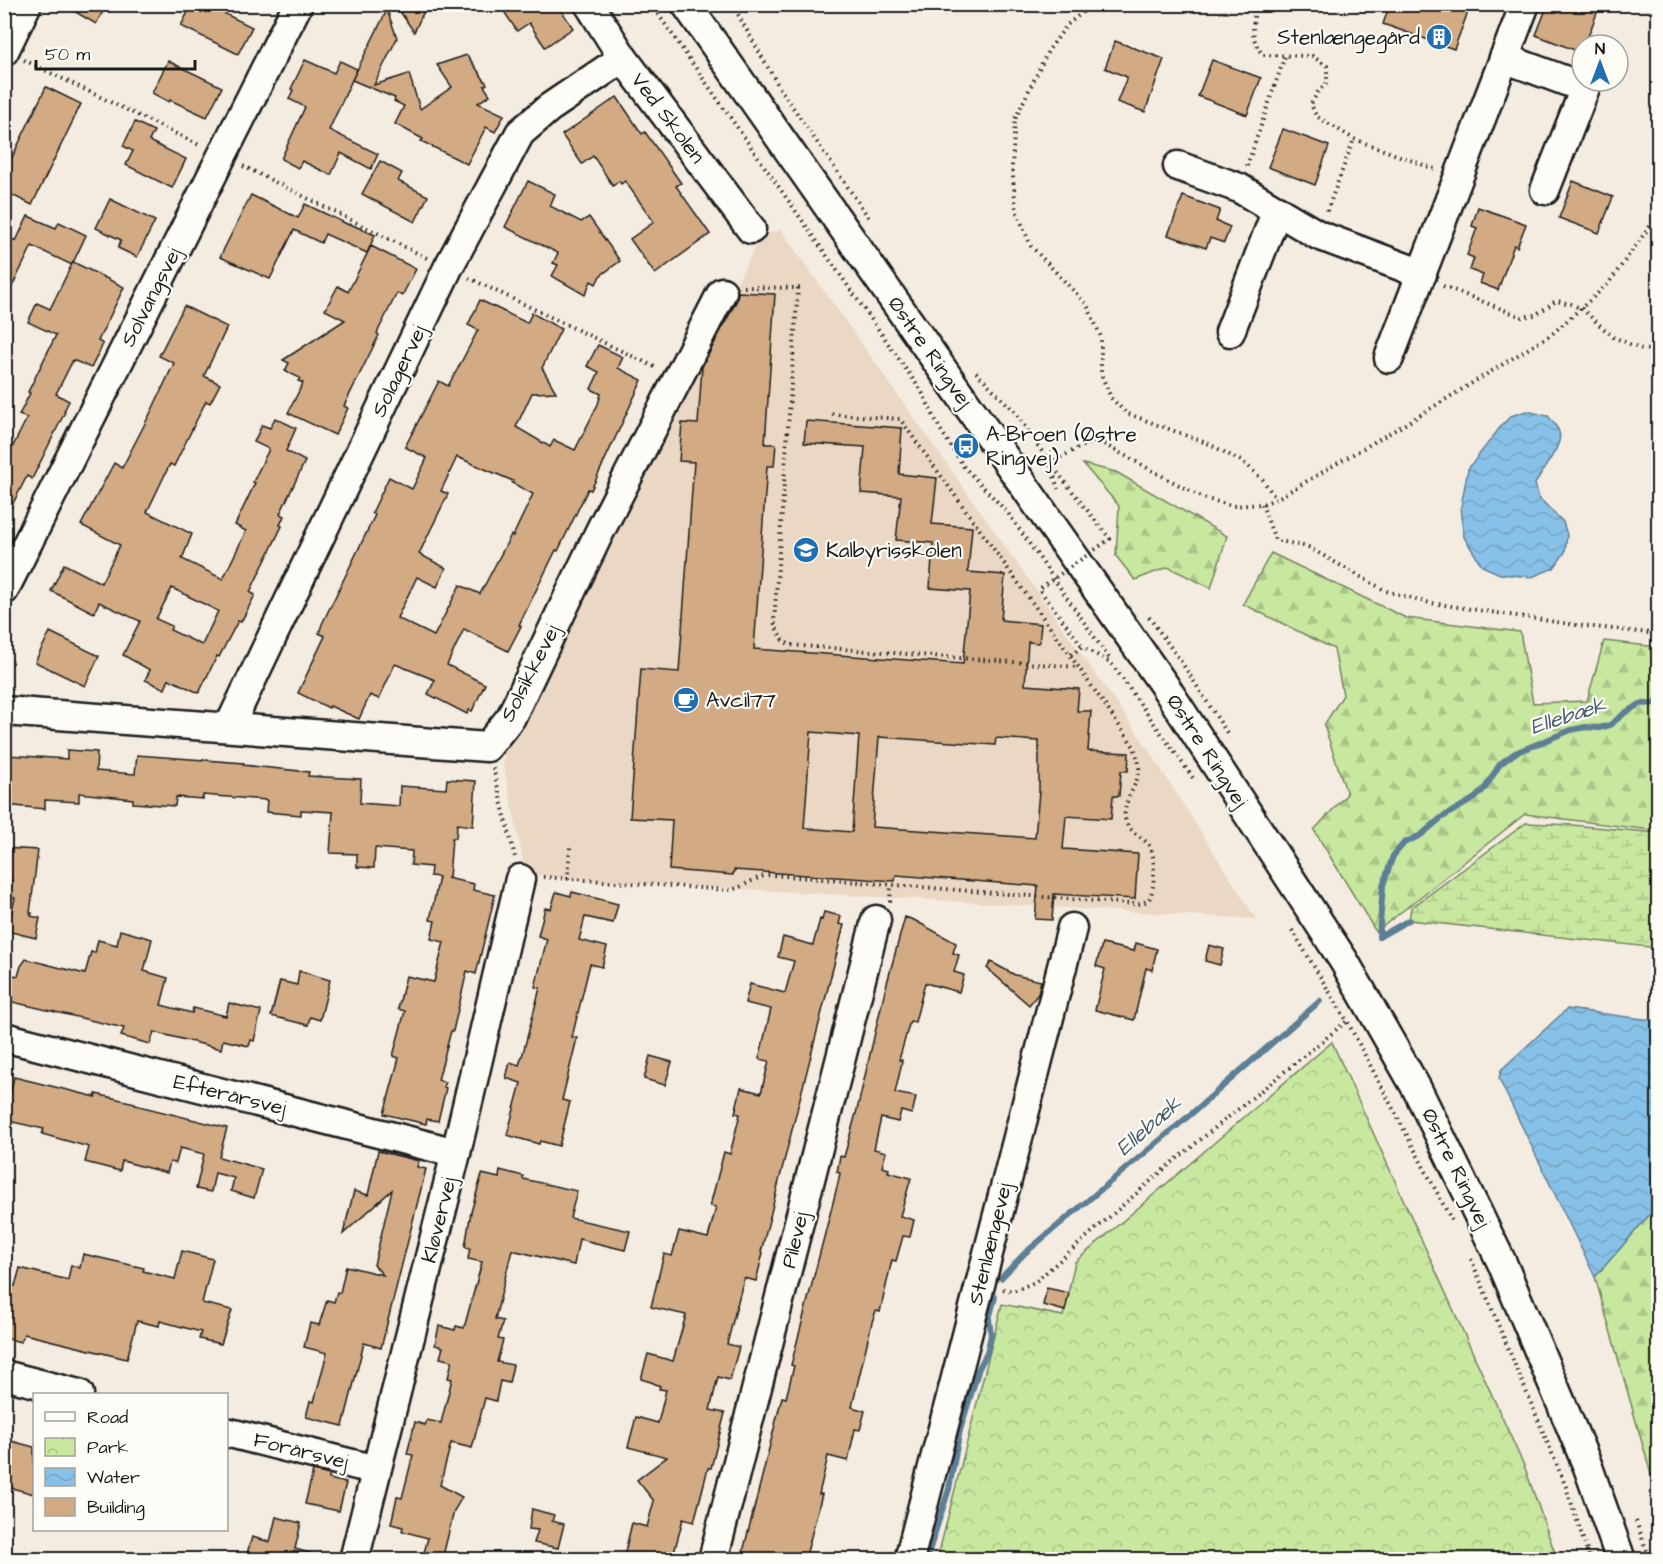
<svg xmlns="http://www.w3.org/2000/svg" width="1663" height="1564" font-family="'Architects Daughter',sans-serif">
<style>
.built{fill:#ead8c4}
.forest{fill:url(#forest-firs);stroke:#72825e;stroke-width:1.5}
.wetland{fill:url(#wetland-marsh);stroke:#72825e;stroke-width:1.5}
.park{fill:url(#park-crowns);stroke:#72825e;stroke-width:1.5}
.water{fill:url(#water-waves);stroke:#5d7f96;stroke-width:1.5}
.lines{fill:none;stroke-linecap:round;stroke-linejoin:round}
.stream{stroke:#5d7f96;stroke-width:6}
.building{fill:#d2ab84;stroke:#1c1c1c;stroke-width:1.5;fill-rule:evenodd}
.minor-casing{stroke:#1c1c1c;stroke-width:33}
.path{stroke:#1c1c1c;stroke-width:4;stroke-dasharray:1.5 4.5;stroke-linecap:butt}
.minor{stroke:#fdfcf7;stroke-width:28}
.path-bridge{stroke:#1c1c1c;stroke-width:4;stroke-dasharray:1.5 4.5;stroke-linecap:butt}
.labels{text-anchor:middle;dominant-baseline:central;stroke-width:4.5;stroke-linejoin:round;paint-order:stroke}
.poi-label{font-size:21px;fill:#1c1c1c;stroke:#fdfcf7;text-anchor:start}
.street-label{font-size:21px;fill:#1c1c1c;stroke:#fdfcf7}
.water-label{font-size:22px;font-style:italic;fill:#475e6d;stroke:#fdfcf7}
</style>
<defs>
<pattern id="forest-firs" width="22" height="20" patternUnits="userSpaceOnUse" patternTransform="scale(1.5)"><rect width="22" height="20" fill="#c8e79f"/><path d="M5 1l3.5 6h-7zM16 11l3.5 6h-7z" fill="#abc688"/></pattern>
<pattern id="wetland-marsh" width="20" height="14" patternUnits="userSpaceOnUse" patternTransform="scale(1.5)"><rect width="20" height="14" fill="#c8e79f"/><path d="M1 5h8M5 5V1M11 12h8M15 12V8" fill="none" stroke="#abc688"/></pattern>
<pattern id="park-crowns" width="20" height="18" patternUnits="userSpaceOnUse" patternTransform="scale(1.5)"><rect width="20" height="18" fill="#c8e79f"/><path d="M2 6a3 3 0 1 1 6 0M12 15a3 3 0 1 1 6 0" fill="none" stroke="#abc688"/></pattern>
<pattern id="water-waves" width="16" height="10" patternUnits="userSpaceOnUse" patternTransform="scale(1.5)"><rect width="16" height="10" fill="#88c1e7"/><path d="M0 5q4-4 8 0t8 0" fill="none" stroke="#75a5c6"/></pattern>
</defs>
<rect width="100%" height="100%" fill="#f4ece0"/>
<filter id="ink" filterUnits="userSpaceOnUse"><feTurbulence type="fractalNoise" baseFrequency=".0167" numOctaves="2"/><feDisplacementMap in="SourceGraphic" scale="12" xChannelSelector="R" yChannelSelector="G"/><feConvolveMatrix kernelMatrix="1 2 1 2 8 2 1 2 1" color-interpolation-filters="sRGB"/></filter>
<g filter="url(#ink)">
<path class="built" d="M781,230l362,511 113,178 -688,-40 -42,-5 -23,-111 2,-23 256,-505z"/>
<g class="forest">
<path d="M1083,464l33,8 111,64 -16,52 -43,-21 -33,13 -19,-24 3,-50z"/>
<path d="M1271,553l135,65 114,14 13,71 54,-2 17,-60 54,6v184l-133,-17 -149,118 -62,-102 33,-36 -23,-69 19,-30 -9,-46 -91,-45z"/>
<path d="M1658,1205v294l-63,-222z"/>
</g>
<path class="wetland" d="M1526,823l46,2 86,8v115l-249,-28 2,-12z"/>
<path class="park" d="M1332,1042l193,426 32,91 -620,1 65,-256 61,12 12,-54z"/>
<g class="water">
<path d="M1526,411l22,5c4,5 9,10 11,16 5,13 -18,38 -24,52l4,14 24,24 4,13 -2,17 -11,16 -22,9 -32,-3 -18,-8 -18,-29 -3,-31 7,-37 34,-44 9,-9z"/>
<path d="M1567,1009l91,12v184l-63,72 -96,-198 2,-9z"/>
</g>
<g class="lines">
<g class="stream">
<path d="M1379,937l4,-52 10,-29 11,-13 17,-8 20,-17 34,-20 10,-10 15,-24 15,-11 56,-23 15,-3 13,1 11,-3 16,-13 14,-8 18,-1"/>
<path d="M1379,937l30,-17"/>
<path d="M1001,1278l24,-25 165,-138 130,-114"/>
<path d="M926,1560l23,-71 11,-59 19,-62 8,-15 4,-18 -2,-16 6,-22"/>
</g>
</g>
<g class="building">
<path d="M62,4h45l-11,20z"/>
<path d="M192,4h26l-3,5 37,18 -14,27 -57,-28z"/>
<path d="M395,4h15l14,7 -10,21z"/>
<path d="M499,4h58l16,24 -28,19 -16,-24 -12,8z"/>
<path d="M1390,4h81l-17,45 -71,-25z"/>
<path d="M1548,4h37l13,6 -13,35h-3v8l-46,-18z"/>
<path d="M387,10l10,28 -23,47 35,-11 11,35 32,-22 -15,-22 30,-10 20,29 -3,2 6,9 -12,8 26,12 -9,17 -9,-5 -19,37 -46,-23 2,-2 -28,-15 9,-18 -10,-5 1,-3 -43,-18z"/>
<path d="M1115,41l49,18 -19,53 -28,-10 10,-25 -22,-9z"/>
<path d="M305,60l29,13 6,-12 17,8 -28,61 49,24 -7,15 -30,-16 -10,22 -29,-14 -4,7 -17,-9 24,-52 -16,-8 4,-9 -2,-1z"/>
<path d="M1212,60l49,18 -14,37 -49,-19z"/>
<path d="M168,61l54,26 -15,30 -37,-17 -1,2 -17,-9z"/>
<path d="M46,87l35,17 -49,101 -28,-14v-17z"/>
<path d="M617,97l25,37 3,-2 36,51 -5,3 34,48 -55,40 -25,-35 24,-17 -29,-41 -4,3 -2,-3 -6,5 -20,-30 -11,8 -20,-29z"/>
<path d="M135,122l19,9 -5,10 37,18 -14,29 -46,-23 7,-14 -10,-5z"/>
<path d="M1283,129l46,17 -14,39 -47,-18z"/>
<path d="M380,161l22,12 -4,8 30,15 -13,26 -53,-28z"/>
<path d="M528,181l27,13 -5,12 31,16 8,-5 31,44 -20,15 -4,8 -5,-3 -6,14 -33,-19 6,-11 -5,-2 5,-10 -53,-26z"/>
<path d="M1573,181l40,16 -14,36 -40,-15z"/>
<path d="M251,195l47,23 7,-14 44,21 1,-1 25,11 -8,18 -42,-19 -4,9 -27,-13 -24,49 -50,-22z"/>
<path d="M1183,196l37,14 -4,11 14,6 -6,16 -14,-5 -4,10 -38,-13z"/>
<path d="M110,199l45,22 -18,36 -19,-9 3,-8 -25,-12z"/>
<path d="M1478,207l48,17 -9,23 -3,-2 -16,45 -18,-7 3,-8 -13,-5 4,-12 -7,-3 10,-27 -5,-2z"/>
<path d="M28,216l28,12 3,-6 27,13 -14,30 -40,-19 -28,57v-68l12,6z"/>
<path d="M371,246l45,23 -14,27 -5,-3 -20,40 2,2 -35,71 4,2 -13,27 -47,-22 15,-30 -5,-2 2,-3 -15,-7 4,-8 -6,-3 62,-40 -20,-10 13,-24 10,6z"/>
<path d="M73,262l51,25 -26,54 5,3 -12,24 -18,-8 -17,34 13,7 -5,10 1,1 -33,67 -5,-3 -23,45v-72l6,3 17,-34 -8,-3 11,-22 -2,-1 28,-57 -28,-13 9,-19 13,6z"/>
<path d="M738,292l37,2 -10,150h11l-2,22h-7l-13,183 209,15 7,-73 -40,-3 3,-45 -37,-3 5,-44 -40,-3 4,-46 -61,-4 2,-22 96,7 -3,46 38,4 -5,46 40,3 -4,45 37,3 -4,45 40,4 -2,19 -11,-1 -3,43 54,4 -2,22h14l-3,40 41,2 -1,18h-7l-2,25h-6l-2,23 -45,-3 -3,33 75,5 -3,45 -81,-5 -2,26 -17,-1 3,-33 -142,-11 -1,6 -161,-11 -1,5 -64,-5 3,-50 -42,-2 11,-149 38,3 15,-210 -15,-1 3,-38 16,1 4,-57 35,-67zM811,732l48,4 -7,96 -48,-4zM879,737l116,8 1,-7 43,3v50l-4,47 -163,-11z"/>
<path d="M480,300l47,23 5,-10 29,16 -19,39 14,24 -24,1 -16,34 34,20 4,-7 21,10 23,-46 3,-10 -10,-5 8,-17 -12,-6 11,-21 25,12 -5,11 24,12 -51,110 -3,-1 -30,62 -2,-1 -37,75 2,1 -13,25 -44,-22 -17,36 38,19 -13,27 -3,-1 -2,4 -39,-20 7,-14 -40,-16 -16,35 -9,-4 -11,24 -29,-13 -1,2 -31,-15 27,-57 -6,-3 3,-9 53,-109 -3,-2 17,-36 23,12 15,-31 -22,-11 34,-66 9,5 9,-16 21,-40 -10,-5zM457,457l56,24 -1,2 21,11 -20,42 -2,-1 -31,59 -20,-9 -26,51 -37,-18 20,-41 20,10 9,-19 -27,-14 29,-60 -7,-3z"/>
<path d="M184,306l43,21 -23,49 16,8 -10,19 -4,-2 -32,65 -4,-2 -23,48 45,22 -10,25 41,20 23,-48 -11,-6 20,-42 -2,-1 16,-33 -15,-7 8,-17 8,3 5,-10 21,10 -10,23 19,10 -25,53 4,2 -4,9 2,1 -32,66 5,3 -14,27 -3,-1 -19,36 -2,-1 -18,37 -30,-14 -4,10 -20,-9 5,-10 -27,-15 17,-34 -41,-19 -5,11 -43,-22 13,-27 37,19 19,-38 -39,-20 33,-62 8,5 30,-58 22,-47 -15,-7zM172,588l46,23 -16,34 -32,-15 2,-4 -16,-7z"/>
<path d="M50,632l49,24 -14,30 -50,-24z"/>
<path d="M67,750l30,2 -1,19 39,3 2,-19 107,8 -1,2 66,7 -1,4 53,3 -1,24 39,3 1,-20 46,3 1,-10 29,2 -3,45 -16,-2 -1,14h-4l-3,40h-2l27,6 -1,6 22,5 -19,79 -9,-3 -14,60h-2l-13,49 7,2 -1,5 2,1 -8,33 -11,-2 -1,5 -42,-10 15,-56 -6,-2 12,-45 -7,-2 8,-33 28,6 10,-40 -13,-3 4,-18 -5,-1 9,-43 -9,-1 1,-9 -20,-2 1,-14 -37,-3 -1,20 -17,-1v-13l-27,-1 3,-41 -32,-2v5l-35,-3 1,-12 -64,-5v4l-27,-2 -1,9 -42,-3v-4l-54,-6v9l-34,-2v9l-40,-4 3,-50 59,4z"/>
<path d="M4,848l34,2 -8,63h2l-1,3 9,2 -4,20 -29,-7 8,-33 -5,-1 2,-17 -8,-1z"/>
<path d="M556,892l15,4 1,-4 46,12 -5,19 -28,-6 -6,23 28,7 -5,20 -12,-3 -18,73 5,1 -15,62 8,2 -11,44 -19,-5 -1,3 -32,-9 14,-52 -15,-5 4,-16 9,3 4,-12 17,-65 -5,-1 12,-48 -9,-3 7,-28 6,1z"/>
<path d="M824,912l17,4 -2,8 5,1 -83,327 2,1 -7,28 -12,-3 -17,66 12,3 -9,33 -12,-3 -8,33 15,3 -14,55h-3l-14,54 -11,-3 -11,41h-49l9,-37 15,4 7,-26 -17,-21 30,-23 -39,-10 8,-30 22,6 8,-33 -7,-1 1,-3 -9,-4 -10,-3 7,-25 25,7 13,-46 -35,-8 13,-53 8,2 7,-25 29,7 8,-31 -6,-1 14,-54 6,2 10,-40 -5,-1 6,-25 20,5 8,-32 -10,-2 12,-50 -26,-6 5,-19 35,9 9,-32 -16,-4 5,-20 30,8 7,-26 2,1z"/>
<path d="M905,917l9,3 42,23 -3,10 6,2 -5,17 10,3 -5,17 -34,-9 -10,39 -5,-1 -11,39h3l-1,7 -6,26 21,4 -4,17 -11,-3 -3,11 -17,-4 -7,31 12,3 -4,15 7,2 -1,3 23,6 -11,38 14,4 -4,17 -7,-1 -7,25 -4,-1 -12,52 -4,-1 -4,11 -20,85 13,4 -5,19 -5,-1 -7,32 -20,-5 -9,38h3l-17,66 -26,-7 -2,7h-36l41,-163 4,1 8,-32 -3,-1 47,-182 2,-10 -3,-1 3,-16 4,1 14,-51 26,-112z"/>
<path d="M120,930l32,9 -8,32 24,7 -7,27 31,8 1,-5 33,8 3,-13 32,8 -7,30 -3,-1 -2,6 -26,-6 -2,9 -67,-17 -4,12 -29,-8 3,-8 -120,-28v-27l14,3 3,-10 5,-7 59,15 6,-22 4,1 3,-13 19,5z"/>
<path d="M1136,943l21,6 -5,21 -6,-2 -12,52 -39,-10 10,-41 -9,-3 6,-22 32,7z"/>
<path d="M1209,945l15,4 -4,16 -15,-4z"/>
<path d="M991,962l24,13 26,6 -3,13 -9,11 -42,-37z"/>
<path d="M299,971l31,9 -10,40 -10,-3 -2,8 -37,-9 9,-35 17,4z"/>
<path d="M650,1056l22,6 -7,23 -21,-6z"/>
<path d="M14,1077l82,20v-3l39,9v2l92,23 -8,29 43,12 -8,29 -23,-7 3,-13 -19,-5 -4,19 -15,-3 8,-35 -24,-6 -4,15 -6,-1 -3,11 -45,-12 -2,10 -35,-9 4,-15 -47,-13 2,-5 -40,-9z"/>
<path d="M378,1151l41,10 -2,6 9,2 -45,179 -17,-5 -21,83 -37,-9 4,-16 4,1 13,-49 -23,-6 6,-24 9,2 8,-25 7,2 3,-10 3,1 6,-27 37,9 -9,-10 18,-75 -49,44 11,-43 14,4z"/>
<path d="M500,1170l23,6v3l54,12 -7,27 60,13 -5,19 -46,-11 -5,26 -62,-15 -17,69 8,2 -5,18 5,1 -6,22 16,3 -4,18 -9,-2 -4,20 -11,-3 -13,50 -21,-5 -11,42 22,12 -8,14 -12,49h-20l6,-22 -26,-7 1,-4 -12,-3 6,-27 5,1 11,-43 -6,-1 8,-32 10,3 2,-5 14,3 11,-44 -4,-1 4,-17 -12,-3 3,-11 -8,-2 4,-19 16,4 1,-4 8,2 18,-66 -14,-3 2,-11 -5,-1 6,-35 11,-38 17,4z"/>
<path d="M182,1251l31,8 -11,44 30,7 -11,34 -22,-5 2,-7 -41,-11 -1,5 -22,-5 -10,38 -103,-25 -3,8 -17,-4v-28l7,-25 4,1 5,-18 48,12 3,-15 9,3 3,-14 61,14 -1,3 32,8z"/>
<path d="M1047,1288l22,5 -4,18 -22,-6z"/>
<path d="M4,1439l30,8v47l-30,-8z"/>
<path d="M313,1471l16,4v4l17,4 -7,28 -34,-7z"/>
<path d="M532,1509l22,6 -2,6 12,3 -6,24 -24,-5 4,-13 -9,-1z"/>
<path d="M276,1517l25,6 -6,26 19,5v6h-69l7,-23 18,5z"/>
</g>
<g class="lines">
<g class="minor-casing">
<g id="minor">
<path d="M589,4l34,54 128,171"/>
<path d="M686,4l478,681 180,276 73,128 85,174 86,204 33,93"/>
<path d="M4,51l23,-47"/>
<path d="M1504,58l81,30 -40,102"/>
<path d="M1178,166l61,22 79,47 104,39"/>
<path d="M1230,332l47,-122"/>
<path d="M1389,358l136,-354"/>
<path d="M4,590l294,-586"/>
<path d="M4,711l483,36 24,-30 89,-186 122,-239"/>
<path d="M229,727l219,-459 72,-135 29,-25 74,-50"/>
<path d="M4,1037l452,116"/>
<path d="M4,1375l75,19"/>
<path d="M226,1432l150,38"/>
<path d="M354,1560l102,-407 64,-274"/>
<path d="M713,1560l163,-640"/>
<path d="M909,1560l163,-632"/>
</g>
</g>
<g class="path">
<path d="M651,4l271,388 18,37 24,38 44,46 103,148"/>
<path d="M732,4l47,83 90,131"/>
<path d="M1099,4l-16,8 -16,13 -19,26 -33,68 -3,47 4,44 15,36 56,59 14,32v37l10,24 15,15 83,31 34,18 20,18 13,19"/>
<path d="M1256,4c-3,21 -7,34 7,51l49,1 15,10v17l-8,7 -8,14 5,12 38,23 83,31"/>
<path d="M24,60l177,86"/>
<path d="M243,166l184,92"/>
<path d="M1247,166l38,-110"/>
<path d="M1327,211l27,-72"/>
<path d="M469,278l188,90"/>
<path d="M1443,286l79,31 13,-2 21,-14 15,3 11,5 31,28 29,12 16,2"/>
<path d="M744,287l54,1 -24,334 7,17 9,6 288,22"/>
<path d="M976,372l39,40 35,51 8,26"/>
<path d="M832,414l68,5 170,236 13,-8 28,16 82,115"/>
<path d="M1050,463l36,-19 12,-3 105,57 30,8 29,-2 14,-5 136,-79 140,-86 56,-50 50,-69"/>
<path d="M1262,504l13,36 33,7 78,44 39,11 151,23 82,9"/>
<path d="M1149,617l33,46 47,73"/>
<path d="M493,768l22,89"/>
<path d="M543,877l186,13c16,-2 27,-15 43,-15l359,29c6,0 13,0 18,-5 6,-8 7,-46 0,-54 -8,-10 -22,-13 -24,-27 -3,-17 13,-32 14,-48 1,-8 -3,-16 -5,-23l-64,-92"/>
<path d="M568,879l2,-32"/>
<path d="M890,902l1,-17"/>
<path d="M1292,930l55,91 106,202"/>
<path d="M1471,1259l95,228 24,73"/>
<path d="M1003,1289l10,2 22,-9 133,-116 179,-145"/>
<path d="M1636,1521l14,39"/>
</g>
<use href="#minor" class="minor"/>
<path class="path-bridge" d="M1050,463l60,76 -71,50 44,58"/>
</g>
</g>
<defs>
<g id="building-disc" transform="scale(1.35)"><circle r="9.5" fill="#1f6fb2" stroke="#fdfcf7"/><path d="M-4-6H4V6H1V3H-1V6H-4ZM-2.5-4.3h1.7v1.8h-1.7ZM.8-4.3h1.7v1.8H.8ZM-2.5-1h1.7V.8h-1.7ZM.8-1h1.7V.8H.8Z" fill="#fff"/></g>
<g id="bus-disc" transform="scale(1.35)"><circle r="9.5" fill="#1f6fb2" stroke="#fdfcf7"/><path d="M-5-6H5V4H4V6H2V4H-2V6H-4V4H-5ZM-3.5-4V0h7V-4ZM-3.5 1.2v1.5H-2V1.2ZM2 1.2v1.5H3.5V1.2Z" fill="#fff"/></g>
<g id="school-disc" transform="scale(1.35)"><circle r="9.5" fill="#1f6fb2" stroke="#fdfcf7"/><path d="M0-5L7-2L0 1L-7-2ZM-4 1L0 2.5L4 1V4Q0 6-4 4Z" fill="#fff"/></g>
<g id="cafe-disc" transform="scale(1.35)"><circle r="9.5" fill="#1f6fb2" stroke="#fdfcf7"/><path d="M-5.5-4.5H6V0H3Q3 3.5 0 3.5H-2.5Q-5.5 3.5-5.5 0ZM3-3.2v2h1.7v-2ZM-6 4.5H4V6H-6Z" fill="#fff"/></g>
</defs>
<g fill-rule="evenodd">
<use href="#building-disc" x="1439" y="37"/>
<use href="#bus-disc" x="966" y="446"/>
<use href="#school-disc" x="806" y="550"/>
<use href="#cafe-disc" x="686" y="700"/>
</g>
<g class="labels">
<g class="poi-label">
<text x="1420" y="37" text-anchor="end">Stenlængegård</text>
<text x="986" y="434">A-Broen (Østre<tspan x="986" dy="24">Ringvej)</tspan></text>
<text x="826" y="550">Kalbyrisskolen</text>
<text x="706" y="700">Avcil77</text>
</g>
<g class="street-label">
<text transform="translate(668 118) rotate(53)">Ved Skolen</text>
<text transform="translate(151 297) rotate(-63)">Solvangsvej</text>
<text transform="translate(930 352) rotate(55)">Østre Ringvej</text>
<text transform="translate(399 371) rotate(-64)">Solagervej</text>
<text transform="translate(530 673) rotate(-63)">Solsikkevej</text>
<text transform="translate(1207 751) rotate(57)">Østre Ringvej</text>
<text transform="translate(230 1095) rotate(14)">Efterårsvej</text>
<text transform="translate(1456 1168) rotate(64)">Østre Ringvej</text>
<text transform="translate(439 1220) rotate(-76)">Kløvervej</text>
<text transform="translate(795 1240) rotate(-76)">Pilevej</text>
<text transform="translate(990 1244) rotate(-76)">Stenlængevej</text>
<text transform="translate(301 1451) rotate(14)">Forårsvej</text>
</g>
<g class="water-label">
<text transform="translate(1568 716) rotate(-18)">Ellebæk</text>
<text transform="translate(1149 1126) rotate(-41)">Ellebæk</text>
</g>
</g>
<rect width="1663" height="1564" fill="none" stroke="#fdfcf7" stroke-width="24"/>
<rect x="12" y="12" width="1639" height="1540" fill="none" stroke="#1c1c1c" stroke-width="2" filter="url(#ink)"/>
<rect x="33" y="1393" width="195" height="138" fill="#fdfcf7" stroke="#a3a29f" stroke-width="1.5"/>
<rect x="45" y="1412" width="30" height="9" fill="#fdfcf7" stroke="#a3a29f" stroke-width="1.5"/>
<text x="87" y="1423" font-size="18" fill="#1c1c1c">Road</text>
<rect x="45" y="1438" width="30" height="18" fill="url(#park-crowns)" stroke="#a3a29f" stroke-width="1.5"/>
<text x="87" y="1453" font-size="18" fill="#1c1c1c">Park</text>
<rect x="45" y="1468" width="30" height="18" fill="url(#water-waves)" stroke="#a3a29f" stroke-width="1.5"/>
<text x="87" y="1483" font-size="18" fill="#1c1c1c">Water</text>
<rect x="45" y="1498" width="30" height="18" fill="#d2ab84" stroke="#a3a29f" stroke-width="1.5"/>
<text x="87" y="1513" font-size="18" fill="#1c1c1c">Building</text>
<g transform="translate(1600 63)"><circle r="28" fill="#fdfcf7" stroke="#a3a29f" stroke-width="1.5"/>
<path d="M0-4.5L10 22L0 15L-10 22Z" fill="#1f6fb2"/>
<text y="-9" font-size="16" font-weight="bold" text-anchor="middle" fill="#1c1c1c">N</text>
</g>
<path d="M36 60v9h159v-9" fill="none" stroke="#1c1c1c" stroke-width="3"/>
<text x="45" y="60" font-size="18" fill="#1c1c1c" stroke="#fdfcf7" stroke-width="4.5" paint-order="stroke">50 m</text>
</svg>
